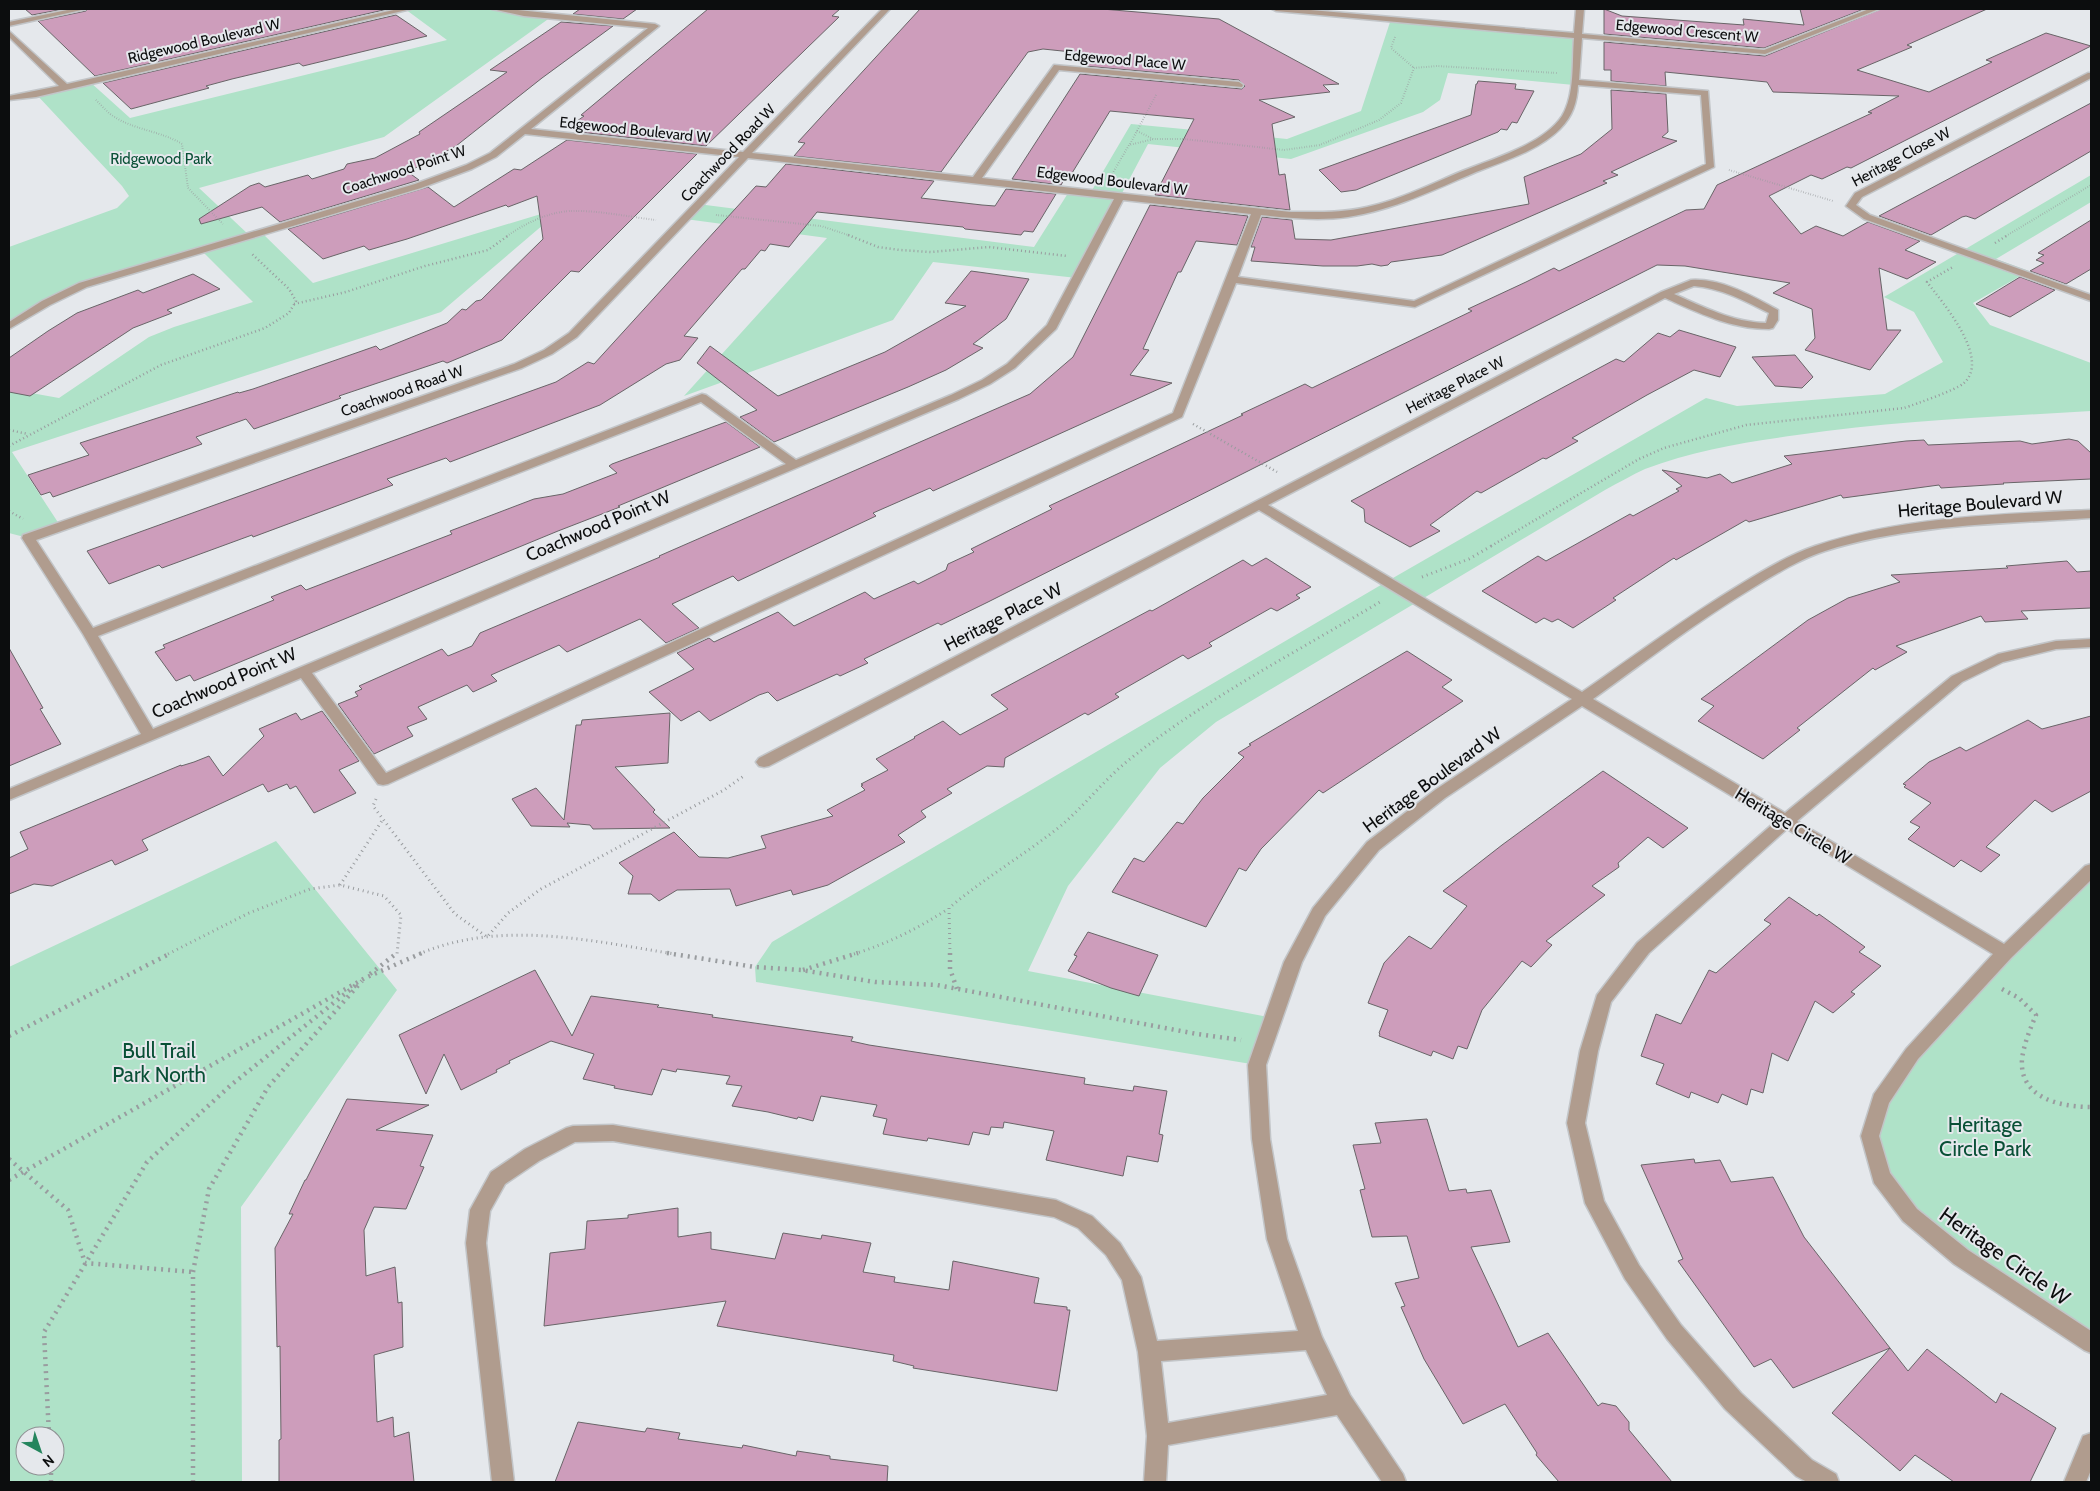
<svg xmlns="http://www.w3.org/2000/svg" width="2100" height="1491" font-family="Cabin,sans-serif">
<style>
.green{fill:#afe2c8;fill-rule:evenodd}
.building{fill:#cd9dbb;stroke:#696568}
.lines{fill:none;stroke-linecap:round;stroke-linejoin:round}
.minor-casing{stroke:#c2c5c8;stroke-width:3}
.path-far3{stroke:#999c9f;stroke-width:2;stroke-dasharray:0.5 2;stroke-linecap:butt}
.path-far2{stroke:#999c9f;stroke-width:2.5;stroke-dasharray:1 3;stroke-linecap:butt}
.path-far1{stroke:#999c9f;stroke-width:3;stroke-dasharray:1 4;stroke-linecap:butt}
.path{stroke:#999c9f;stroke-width:4.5;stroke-dasharray:2 5;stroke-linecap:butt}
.minor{fill:#b09c8e;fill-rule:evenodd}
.labels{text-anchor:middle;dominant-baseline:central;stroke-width:4;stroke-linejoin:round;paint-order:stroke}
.far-street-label{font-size:15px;fill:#0c0d0e;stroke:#e5e8ec}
.far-park-label{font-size:15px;fill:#095036;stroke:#e5e8ec}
.street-label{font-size:18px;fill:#0c0d0e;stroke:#e5e8ec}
.near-park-label{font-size:21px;fill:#095036;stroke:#e5e8ec}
.near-street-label{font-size:21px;fill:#0c0d0e;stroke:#e5e8ec}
</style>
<rect width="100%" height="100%" fill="#e5e8ec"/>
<g class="green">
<path d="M405,9h91l55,8 -167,120 -185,51 50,47 12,-3 52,51 251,-76 -123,105 -429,140 49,75 -33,11 -19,-5v-144l50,9 90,-61 25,-10 79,-25 -53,-53 -74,22 -80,32 -37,23v-79l108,-39 12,-12 -7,-10 -86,-92 54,-12 40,36 317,-78z"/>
<path d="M1391,19l187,16 -4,50 -126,-12 -8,27 -17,12 -132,47 -143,-15 -71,134 -144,-16 -40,58 -209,76 143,-158 -142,-19 13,-15 336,43 36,-57 21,2 40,-68 156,15 74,-28z"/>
<path d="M2091,175v27l-95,57 33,12 -56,32 17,22 101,38v48c-98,6 -197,10 -294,24 -51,7 -103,15 -152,34 -13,6 -27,14 -40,21l-389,232 -56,46 -92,118 -40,85 245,47 -16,47 -501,-83 -1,-15 17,-25 614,-360 320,-184 31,8 148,-12 58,-32 -29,-50 -30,-15z"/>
<path d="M276,841l121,149 -156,217 1,275h-233v-515zM25,1436h30v30h-30z"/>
<path d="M2091,870v473l-73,-46 -108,-82 -40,-79 11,-36 124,-147z"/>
</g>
<g class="building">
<path d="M25,9h39l-32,6z"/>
<path d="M88,9h300l-293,67 -57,-55 48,-10z"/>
<path d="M580,9h57l-14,10 -50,-5z"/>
<path d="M708,9h132l-8,7 7,1 -133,129 -127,-14 10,-6 -16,-2 11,-8 -3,-1z"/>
<path d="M920,9h182l117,10 120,65 -16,1 7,7 -71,8 36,17 -23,7 7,51 6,-1 5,36 -135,-15 39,-76 -84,-8 -41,67h-4l-4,7 -49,-6 68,-105 162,15 3,-3 -6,-6 -154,-14 6,-12 -48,-5 -15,3 -87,120 -147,-16 11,-13 -7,-1z"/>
<path d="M1604,9l18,7 122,9 -1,-6 61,6 -4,-16h64l-100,39 -160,-14z"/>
<path d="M1881,9h106l-80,36 5,2 -55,23 72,22 63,-30 -6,-2 60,-27 45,13 -240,122 -4,-1 -25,12 -11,-4 -42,21 32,38 15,-8 27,10 25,-14 52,19 -15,9 31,12 -29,17 -28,-11 8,62h14l-31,40 -65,-20 10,-12 -3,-29 -39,-16 17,-10 -105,-17 -28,-1 -669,337 -47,23 -3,-2 -74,36 4,4 -28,13 -3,-2 -60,27 -9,-9 -9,3 -49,26 -11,-10 -18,10 -32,-29 45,-23 -17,-16 32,-15 5,4 64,-30 16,14 71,-34 9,7 40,-18 4,3 28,-14 2,-6 26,-12 -3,-3 81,-40 -3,-3 194,-91 -2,-1 64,-30 7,4 160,-77 -4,-2 58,-27 28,-14 5,3 127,-61 18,-1 13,-24 155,-72 -4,-1 31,-16 -126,-4 -6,-10 -102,-10 1,14 -55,-5v-11h-7v-28l161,14z"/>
<path d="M396,15l31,21 -124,30 -4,-3 -67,16 -26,7 3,2 -78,21 -28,-26z"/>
<path d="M561,22l52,4 -71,52 -86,68 -48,26 11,8 -139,42 -18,-15 -61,17 -2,-5 51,-33 9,-3 6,4 43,-12 4,4 32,-10 3,-5 28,-6 45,-24 -1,-2 88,-60 -17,-2z"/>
<path d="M1478,81l38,3 -1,5 19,2 -17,32 -5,-1 -5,8 -6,-1 -3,3 -142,58 -15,2 -22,-22 152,-55 5,-31h1z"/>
<path d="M1611,90l55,4 2,38 -6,5 15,4 -66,31 7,3 -15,6 4,2 -165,72 -51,7 -3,3 -7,1 -9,-2 -15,2h-34l-72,-5 4,-14h-4l11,-30 30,3 3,19 36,1 198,-36 -5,-27 57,-23 31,-25z"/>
<path d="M2091,103v48l-116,68 -9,-3 -4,1 -31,18 -52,-19z"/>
<path d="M567,140l130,14 -118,118 -8,-1 -69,69 -55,23 -4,-2 -104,35 2,2 -87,31 -8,-10 -50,18 6,7 -149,53 -3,-5 -9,3 -13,-20 61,-20 -9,-12 158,-51 1,1 14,-4 123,-43 4,4 67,-27 15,-14 4,1 10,-9 5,-1 62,-61 -6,-43 -29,11 -2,-2 -99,34 -38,11 -5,-4 -41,13 -35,-30 140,-42 26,20 60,-38 7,1z"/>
<path d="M786,164l148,17 -13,17 61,7 13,1 11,-17 50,5 -23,38 -9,-1 -3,4 -56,-6 -2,-2 -146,-15 -28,35 -19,-3 -5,7 -4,-1 -16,19h-3l-58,67 14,2 -18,22 -14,4 -66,41 -150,57 -4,-4 -59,21 6,6 -140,52 -1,-2 -90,33 -3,-3 -50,19 -22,-33 469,-169 32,-20 6,2 162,-178 10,1z"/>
<path d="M1150,205l98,11 -11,29 -41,-4 -15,31h-3l-35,77 6,1 -19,25 42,8 -239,108 -3,-3 -57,25 3,3 -138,65 -5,-5 -61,28 27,24 -33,15 -26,-24 -73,33 -8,-7 -2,1 -66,29 6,6 -24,11 -6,-7 -49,22 9,12 -20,8 6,9 -39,18 -36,-50 20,-8 -3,-4 7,-3 -3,-3 83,-37 6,7 24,-10 8,-13 180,-76 -1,-1 371,-162 43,-37z"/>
<path d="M2091,220v49l-25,15 -36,-13 14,-8 -8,-3 8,-5 -6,-2z"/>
<path d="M971,271l58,8 -23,40 -33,25 10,4 -37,22 -38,17 -134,55 -34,-25 17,-7 -60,-47 13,-17 68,50 107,-44 81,-46 -21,-3z"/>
<path d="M193,274l27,15 -53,21 5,3 -39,15 -103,68 -21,-4v-34l39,-27 29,-18 61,-23 5,3z"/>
<path d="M2020,277l35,13 -45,27 -34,-13z"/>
<path d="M1679,330l57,17 -16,30 -26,-7 -47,25 -75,43 6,3 -32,18 -3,-1 -62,35 -4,-2 -47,34 10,6 -30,16 -45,-25 -1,-13 -13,-8 265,-142 8,3 34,-29 12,4z"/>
<path d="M1795,355l18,22 -11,11 -27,-2 -23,-29z"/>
<path d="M726,422l34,25 -142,59 2,1 -62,24 -364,150 -4,-6 -14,6 -21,-29 10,-4 -2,-3 111,-45 -3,-3 30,-12 5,5 146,-56 -2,-3 84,-32 29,-5 54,-21 -8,-7 3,-2z"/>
<path d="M2069,439l9,2 13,12v26l-88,4 1,1 -63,4 -2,-3 -96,13 -2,-3 -92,27 -3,-2 -70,40 -2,-2 -61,40 3,2 -43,28 -15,-9 -6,3 -8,-4 -8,5 -54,-32 56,-35 8,5 84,-47 3,2 46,-25 -3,-2 6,-3 -20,-16 45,8 13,-4 12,9 60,-19 -8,-8 122,-15 18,-1 4,5 92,-4 12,3z"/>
<path d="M1266,558l45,29 -15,8 4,3 -23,13 -6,-3 -62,35 3,3 -24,13 -5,-4 -68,39 4,3 -31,18 -3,-2 -80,45 -1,9 -17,-1 -40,23 5,4 -31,18 5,6 -28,18 7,7 -77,43 -35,10 -2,-5 -55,16 -6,-17 -53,1 -18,11 -8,-7h-23l5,-18 -14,-13 55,-31 25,25 29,1 38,-10 -5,-12 72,-20 -6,-6 38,-20 -4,-4 2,-1 -2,-1 27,-14 -12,-11 39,-21 -1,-1 29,-16 17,14 48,-26 -17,-14 159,-85 2,1 91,-51 9,6z"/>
<path d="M2067,561l10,11 14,-1v37l-70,3 7,8 -43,3 -4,-6 -85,30 11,6 -32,18 -2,-2 -76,60 3,2 -37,29 -65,-38 16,-15 -13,-7 107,-79 40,-22 52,-16 -9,-7 117,-7 -2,-2z"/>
<path d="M9,648l34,60 -3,1 21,35 -52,22z"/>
<path d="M1407,651l45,29 -10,7 21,14 -140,92 -4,-3 -58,59 -15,22 -7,-3 -33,59 -94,-35 22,-34 10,4 33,-40 6,2 20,-26 41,-41 -6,-4 13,-8 -2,-1z"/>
<path d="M322,711l37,50 -20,9 17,23 -42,20 -18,-27 -6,3 -3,-5 -19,8 -5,-8 -121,56 6,10 -33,15 -3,-5 -60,26 -18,-2 -25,10v-36l19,-9 -8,-17 161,-67v1l13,-4 15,-6 14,20 41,-40 -5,-7 37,-16 5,7z"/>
<path d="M670,713l-2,50 -53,4 40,43 -2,2 17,16 -77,1 -3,-4 -23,-2 3,4 -39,-1 -19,-27 24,-11 28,32 12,-95h5l1,-5z"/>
<path d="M2091,716v75l-39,21 -17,-12 -49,47 14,8 -19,17 -20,-12 -7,7 -46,-28 12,-12 -10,-5 21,-19 -27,-16 2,-2 -3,-1 26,-22 31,-15 6,4 62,-31 14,9z"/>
<path d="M1603,771l85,57 -25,20 -15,-11 -30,26 1,4 -27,19 13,9 -59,46 6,4 -21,22 -9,-6 -40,49 -15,39 -9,-3 -5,13 -20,-8 -2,5 -52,-20 1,-2 -1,-1 9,-23 -20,-7 16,-40 25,-27 22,13 36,-43 -24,-15 59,-46z"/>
<path d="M1789,897l28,19 2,-2 46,33 -6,5 22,14 -30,26 4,2 -22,19 -18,-12 -27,60 -16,-8 -9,40 -12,-4 -4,16 -25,-11 -4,9 -27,-11 -2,6 -33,-14 8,-20 -23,-8 15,-42 25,10 28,-54 7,3 55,-49 -7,-4z"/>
<path d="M1088,932l70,23 -19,41 -28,-8 -43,-17 9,-15 -3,-1z"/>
<path d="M535,970l37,66 19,-40 68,9 -2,2 56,8 -1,2 141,20 -2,4 18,4 216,33 -1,6 49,7 1,-5 33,5 -8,43 4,1 -5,27 -31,-6 -4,20 -77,-16 8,-29 -50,-9 -1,6 -12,-1 -2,8 -16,-3 -4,13 -41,-7 -1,3 -20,-3 -24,-4 4,-15 -14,-3 4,-11 -56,-9 -8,25 -15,-4 -1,2 -29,-7 -36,-6 10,-20 -16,-2 4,-8 -53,-7 -1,3 -14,-3 -10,26 -38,-7 1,-2 -32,-7 11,-25 -43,-13 -42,20 1,2 -14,7 1,2 -36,18 -17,-36 -18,40 -27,-59z"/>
<path d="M347,1099l82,6 -53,25 57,5 -13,31 4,1 -18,42 -32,-2 -10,23 2,46 29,-9 3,36 4,-1 1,45 -29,8 3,67 16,-5 1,20 15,-5 5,50h-135v-42l2,-1 -1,-93 -3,1 -2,-99 18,-34h-4l16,-34h1z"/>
<path d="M1427,1119l22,72 17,-2 1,4 24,-3 19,52 -39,5 47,100 30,-14 50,73 4,-3 14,3 13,16v8l43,52h-113l-23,-27 1,-2 -32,-49 -42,20 -39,-65 -23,-52 4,-1 -10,-23 24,-5 -12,-42 -35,1 -12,-47 5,-1 -12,-44 28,-2 -6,-20z"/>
<path d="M1694,1159l1,4 25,-3 11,22 42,-5 31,60 86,111 -97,40 -22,-29 -17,8 -76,-106 5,-2 -42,-94z"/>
<path d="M678,1208v29l33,-5v17l64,10 8,-26 38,6 1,-4 49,8 -8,29 32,5 -1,5 55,8 4,-29 86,17 -5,25 33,4v3h3l-13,81 -144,-23 1,-2 -21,-5 1,-6 -177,-29 9,-25 -182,25 6,-73 35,-4 2,-28 41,-3v-3z"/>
<path d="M1890,1348l18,23 19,-22 69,54 5,-10 55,35 -26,54h-76l-39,-27 -15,16 -68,-58z"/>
<path d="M578,1422l67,10 2,-4 33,5 -2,6 64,9 1,-3 53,11 1,-5 33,5v3l58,7 -1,16h-332z"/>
</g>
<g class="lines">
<g class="minor-casing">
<g id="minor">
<path d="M72,9h14l-77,17v-4z"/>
<path d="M398,9h13l-375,88 -27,3v-4l50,-10 -50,-49v-6l58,53z"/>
<path d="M492,9h15l148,15 4,2 -128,103 212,23 139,-143h8l-138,144 221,24 81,-112 185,17 4,3 -1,2 -183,-17 -77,108 309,34c26,0 51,1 76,-5 32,-7 62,-22 93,-35 31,-13 83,-27 102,-56 13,-21 10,-54 12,-78l-298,-27 -4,-2h27l275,24 2,-24h8l-2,25 182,16 105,-41h10l-114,45 -183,-16 -3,42 129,11 6,76 -299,140 -179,-24 -54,134 -794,367 -5,1 -5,-1 -77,-106 -292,122v-11l132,-55 -58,-100 -61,-96 1,-3 491,-171 30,-14 25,-17 170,-176 -214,-23 -29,23 -24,12 -51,19 -334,99 -37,18 -41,24v-7l33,-21 37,-18 336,-99 51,-19 24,-12 158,-125 -124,-12zM1578,85l123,10 5,69 -292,137 -176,-24 23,-62c28,3 58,6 87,2 45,-7 86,-27 128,-45 28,-11 62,-21 84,-43 13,-13 17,-27 18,-44zM748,158l366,41 -67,126 -40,39 -25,16 -31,15 -155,65 -90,-65 -4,-1 -609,234 -57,-88 486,-172 30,-14 25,-17zM1123,200l128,14 -78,199 -787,360 -74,-100 647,-274 31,-15 25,-16 41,-39zM701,402l85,62 -633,265 -55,-93z"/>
<path d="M2088,73h3v5l-229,119 -6,8 14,10 221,80v6l-227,-82 -18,-13 9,-13z"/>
<path d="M1691,280c30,-2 61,16 87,30v10l-5,8 -4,1c-38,0 -70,-16 -104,-31l-397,207 314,187c52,-36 104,-75 159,-108 23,-14 48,-29 74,-38 86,-29 186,-32 276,-36v8c-89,6 -180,6 -266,33 -25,8 -51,24 -74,38 -55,33 -106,73 -158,110l192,114 167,-137 46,-22 58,-13 35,-2v8l-35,2 -53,13 -41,20 -165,139 207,123 81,-78 6,-2v16l-80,78 -93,101 -29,44 -10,33 11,37 27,36 51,41 123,81v22l-7,-3 -130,-86 -51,-43 -29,-38 -13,-47 13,-42 32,-45 87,-95 -206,-125 -138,124 -38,49 -13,49 -13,72 19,78 35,64 42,60 60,68 71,67 24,14 3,8h-32l-11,-6 -71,-67 -58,-70 -42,-60 -40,-76 -18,-80 13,-72 17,-56 40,-52 138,-121 -193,-116 -137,92 -66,52 -54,66 -23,46 -36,103 4,74 17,100 35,98 28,58 53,79 3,8h-24l-45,-67 -169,30 -2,37h-22l3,-46 -9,-84 -16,-72 -16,-25 -28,-27 -24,-11 -441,-76 -38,1 -36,19 -34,23 -15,27 -4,32 28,239h-22l-26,-239 4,-33 21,-38 34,-23 41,-21 7,-2 40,-1 443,75 36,16 28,27 21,34 16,64 141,-10 -31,-92 -15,-100 -4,-74 36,-103 29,-54 54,-66 68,-52 137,-91 -313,-189 -490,256 -5,1 -5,-1 -3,-4 3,-4 902,-466zM1694,286c27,2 51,15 75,27l-3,10c-34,-1 -62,-16 -92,-29zM1306,1350l21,45 -159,28 -7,-62z"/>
<path d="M2091,1433v37l-5,12h-22l19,-46z"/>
</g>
</g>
<g class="path-far3">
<path d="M1395,37l-4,11 23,20"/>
<path d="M96,100c5,5 11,12 17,16 21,14 48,15 69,28l6,44 35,36"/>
<path d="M1137,131l16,8"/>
<path d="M1130,144l26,-49"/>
<path d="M1729,170l104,31"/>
<path d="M1111,176l18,-31 25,-6h30l100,11 36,-5 59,-25 22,-17 13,-35 23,-2 120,7"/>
<path d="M716,215l105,11 30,10"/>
<path d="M507,236c19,-13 41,-24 64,-25 25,-1 59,6 85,9"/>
<path d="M2006,236l85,-51"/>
</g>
<g class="path-far2">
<path d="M848,235l30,12 22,3 31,2 58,-5 78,9"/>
<path d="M1995,243l13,-8"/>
<path d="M294,304l52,-12 79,-26 63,-16 21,-15"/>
<path d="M1193,424l84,48"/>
<path d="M9,430l19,4"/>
<path d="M9,446l152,-81 104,-37 24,-15 7,-12 -7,-12 -37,-35"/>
<path d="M9,511l14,8"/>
<path d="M1491,546l148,-87 25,-11 82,-23 158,-17c12,-4 52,-18 60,-25 27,-25 -22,-81 -37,-101l26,-15"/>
</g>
<g class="path-far1">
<path d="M1422,577l47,-18 24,-14"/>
<path d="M376,799l-3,7 82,108 32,23 21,-24 33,-24 183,-99 21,-15"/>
<path d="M340,885l43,-66"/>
<path d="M168,954l81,-41 61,-24 30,-4 44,11 17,19 -4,39"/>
<path d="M419,954c82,-35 172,-13 256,0"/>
<path d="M854,954c35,-11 63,-25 94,-45"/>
<path d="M950,954l-1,-46c33,-28 70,-50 104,-76 27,-20 49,-51 77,-73 77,-61 166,-107 250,-157"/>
</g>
<g class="path">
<path d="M667,953l88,14 46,3 74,12 62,3 260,49 44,6"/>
<path d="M950,953v16l7,20"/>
<path d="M803,970l55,-17"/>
<path d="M370,974l27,-21"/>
<path d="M2002,989l17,9 17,17c-6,14 -12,29 -14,44 -3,39 38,48 69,48"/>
<path d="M9,1036l162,-83"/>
<path d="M9,1159l59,51 17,53 108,9"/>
<path d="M9,1180l356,-202 57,-25"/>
<path d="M49,1436l-5,-104 103,-170 84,-77 125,-100"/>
<path d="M51,1466v16"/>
<path d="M193,1482v-210l16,-83 59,-102 94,-106"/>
</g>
<use href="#minor" class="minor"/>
</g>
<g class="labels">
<g class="far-street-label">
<text transform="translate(1687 31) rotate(5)">Edgewood Crescent W</text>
<text transform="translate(204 41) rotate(-13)">Ridgewood Boulevard W</text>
<text transform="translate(1125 60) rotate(5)">Edgewood Place W</text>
<text transform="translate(635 130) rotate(6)">Edgewood Boulevard W</text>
<text transform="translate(728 153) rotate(-46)">Coachwood Road W</text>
<text transform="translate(1901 157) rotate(-28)">Heritage Close W</text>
<text transform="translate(404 170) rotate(-18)">Coachwood Point W</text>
<text transform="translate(1112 181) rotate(7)">Edgewood Boulevard W</text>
<text transform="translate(1455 385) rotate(-27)">Heritage Place W</text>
<text transform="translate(402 391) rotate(-19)">Coachwood Road W</text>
</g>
<g class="far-park-label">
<text x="161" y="159">Ridgewood Park</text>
</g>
<g class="street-label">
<text transform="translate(1980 504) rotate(-5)">Heritage Boulevard W</text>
<text transform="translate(598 526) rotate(-23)">Coachwood Point W</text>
<text transform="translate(1003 617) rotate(-27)">Heritage Place W</text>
<text transform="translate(224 683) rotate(-23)">Coachwood Point W</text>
<text transform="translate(1432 780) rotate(-36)">Heritage Boulevard W</text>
<text transform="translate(1793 826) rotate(31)">Heritage Circle W</text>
</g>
<g class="near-park-label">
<text x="159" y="1050">Bull Trail<tspan x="159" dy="24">Park North</tspan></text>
<text x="1985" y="1124">Heritage<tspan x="1985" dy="24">Circle Park</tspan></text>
</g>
<g class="near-street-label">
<text transform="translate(2005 1256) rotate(35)">Heritage Circle W</text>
</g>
</g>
<rect width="2100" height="1491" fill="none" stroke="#0c0d0e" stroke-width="20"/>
<g transform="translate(40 1451) rotate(140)"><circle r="24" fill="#e5e8ec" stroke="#8e9093"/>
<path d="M0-4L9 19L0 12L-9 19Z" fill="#24855d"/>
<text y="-8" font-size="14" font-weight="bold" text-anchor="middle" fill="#0c0d0e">N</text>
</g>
</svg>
